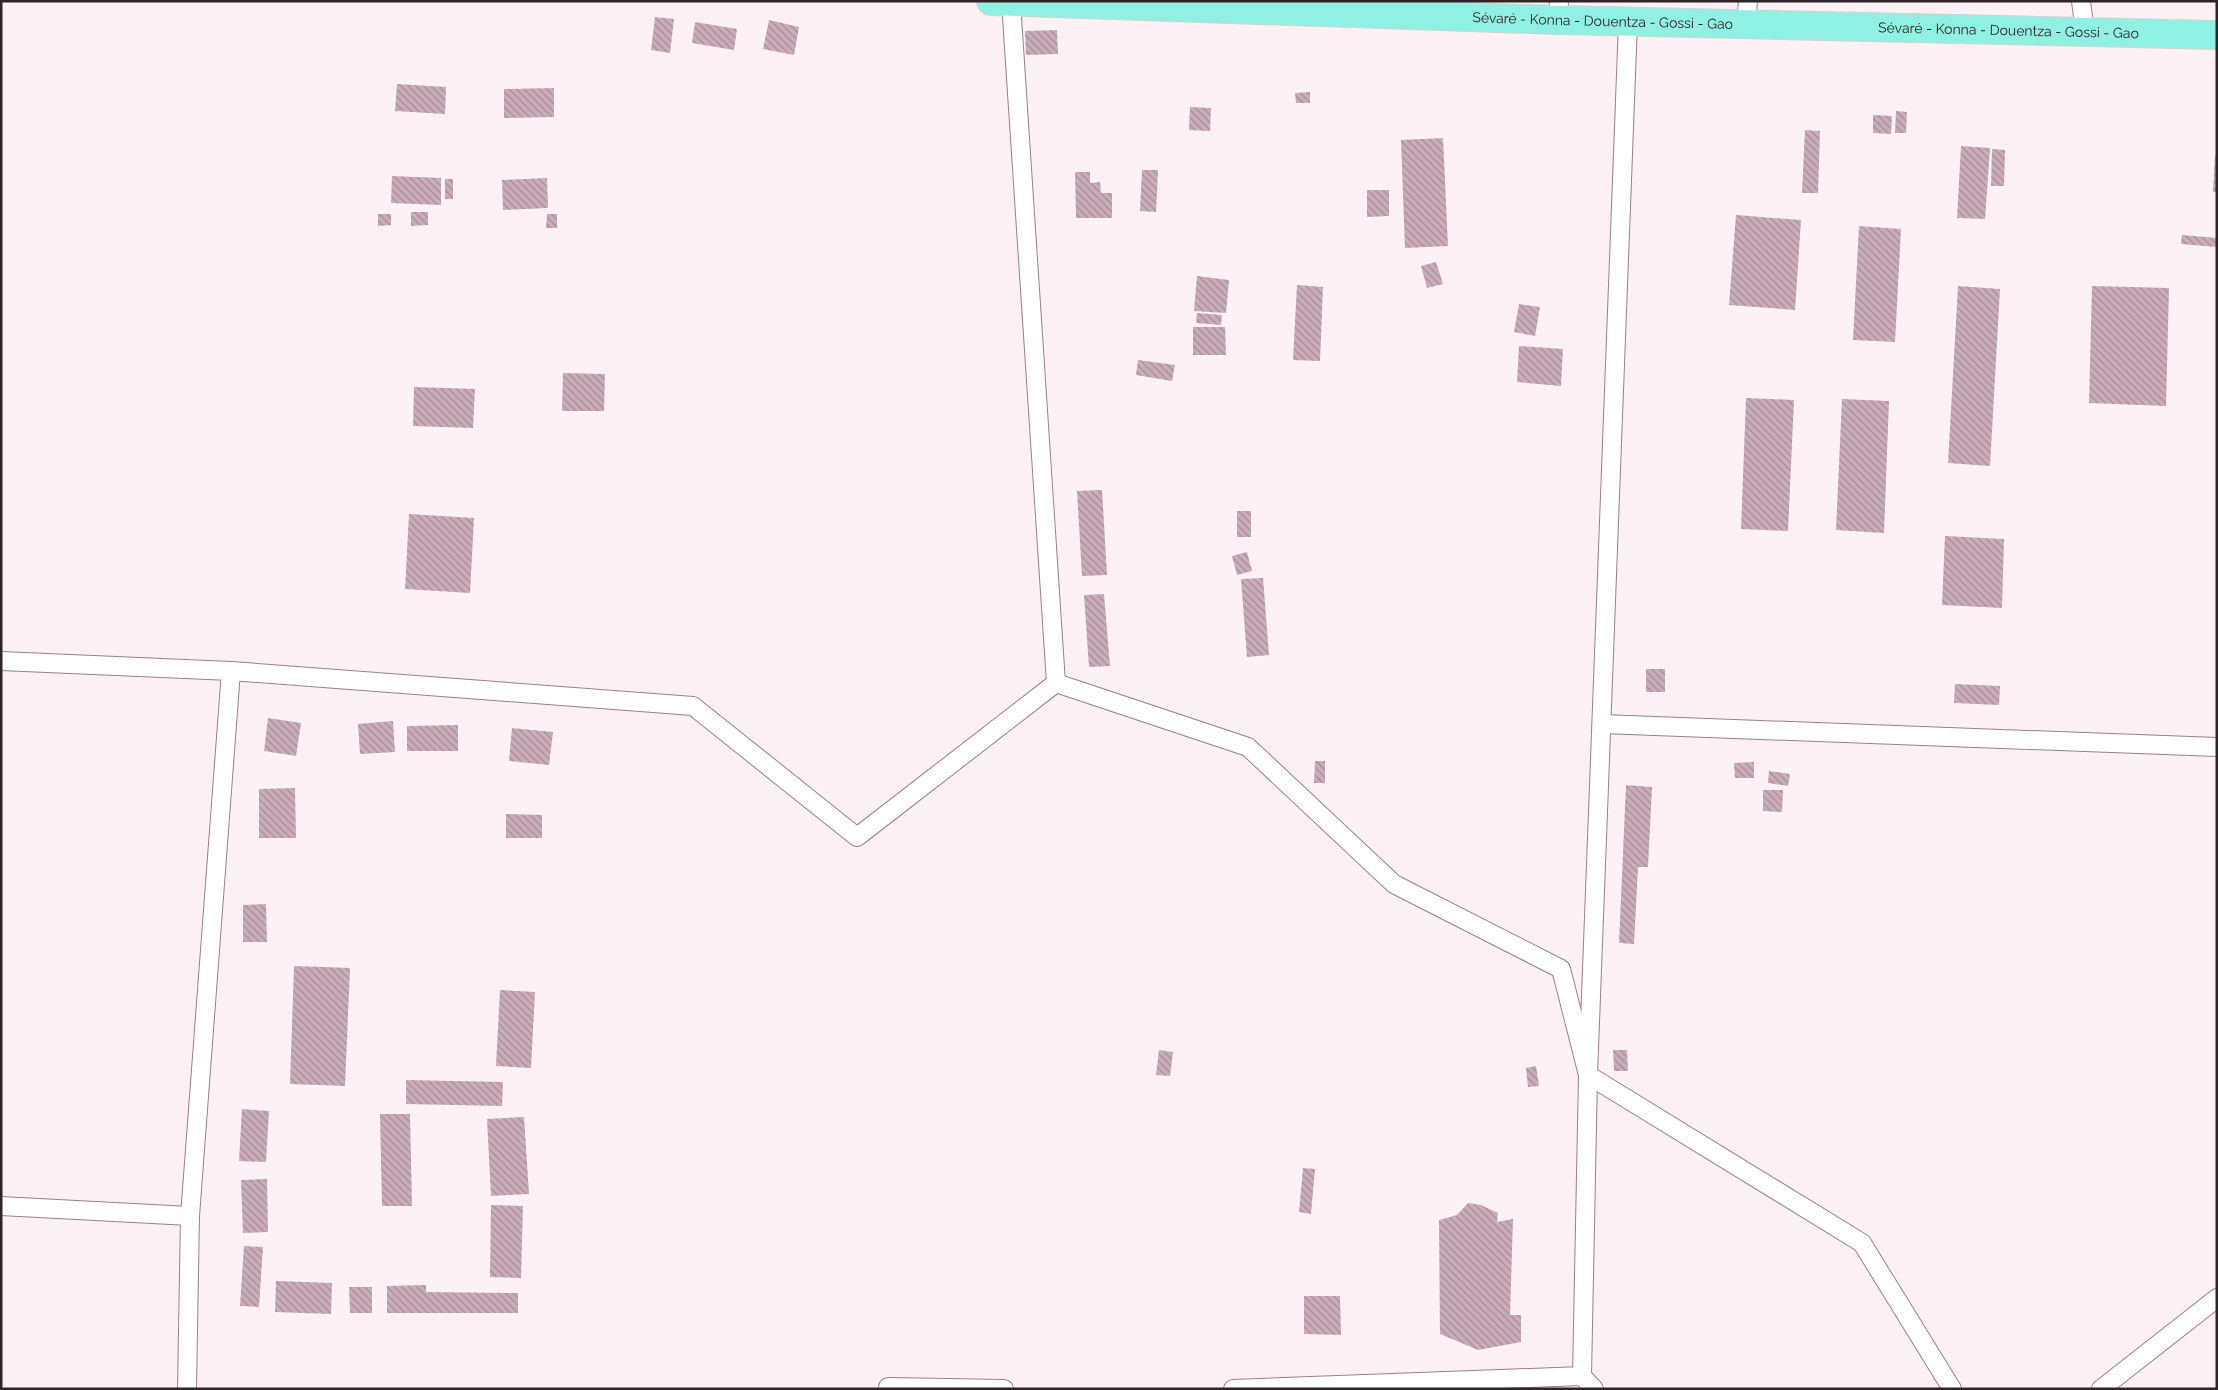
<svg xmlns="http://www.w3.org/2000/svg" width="2218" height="1390" font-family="Raleway,sans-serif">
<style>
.building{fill:url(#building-back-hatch)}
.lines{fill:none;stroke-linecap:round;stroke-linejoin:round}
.street-casing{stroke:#9b7f8a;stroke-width:20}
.primary-casing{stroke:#d5d3d4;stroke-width:30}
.street{stroke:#fff;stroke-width:18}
.primary{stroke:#90f1e2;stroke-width:28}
.labels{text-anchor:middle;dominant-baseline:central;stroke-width:4;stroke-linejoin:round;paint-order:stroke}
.street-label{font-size:14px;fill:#2f2428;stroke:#fff}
</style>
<defs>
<pattern id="building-back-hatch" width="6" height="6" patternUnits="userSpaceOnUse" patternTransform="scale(1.25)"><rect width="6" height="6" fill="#caadb8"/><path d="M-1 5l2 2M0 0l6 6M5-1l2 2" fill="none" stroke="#a48d96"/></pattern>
</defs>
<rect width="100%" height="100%" fill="#fef1f6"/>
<g class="building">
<path d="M655,17l19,2 -4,34 -19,-3z"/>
<path d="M769,20l30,7 -5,28 -31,-6z"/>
<path d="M695,22l42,7 -3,21 -42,-7z"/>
<path d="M1057,30l1,24 -32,1 -1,-24z"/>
<path d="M397,84l49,3 -1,27 -50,-3z"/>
<path d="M554,88v29l-50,1v-29z"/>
<path d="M1310,92v11h-14l-1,-10z"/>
<path d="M1190,107l21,1 -1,23 -21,-1z"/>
<path d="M1896,111l11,1 -1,21h-11z"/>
<path d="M1873,115l19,1 -1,18 -18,-1z"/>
<path d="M1805,130l15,1 -2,62h-16z"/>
<path d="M1443,138l5,108 -43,2 -4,-108z"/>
<path d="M1961,146l29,2 -5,71 -28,-1z"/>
<path d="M1992,149l13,1 -1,36h-13z"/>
<path d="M2215,155h2v37h-4z"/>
<path d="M1142,170h16l-2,42 -16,-1z"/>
<path d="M1075,172h15v11l10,-1 1,11h11v25h-36z"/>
<path d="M392,176l49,2v27l-50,-2z"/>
<path d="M547,178l1,30 -45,2 -1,-30z"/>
<rect x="445" y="179" width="8" height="20"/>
<path d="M1367,190h22v26l-22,1z"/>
<path d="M411,212h17v13l-17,1z"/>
<path d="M378,214h13v11l-13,1z"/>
<path d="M547,214h10v14h-11z"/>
<path d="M1736,215l65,5 -6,90 -66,-5z"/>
<path d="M1859,226l42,3 -6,113 -42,-2z"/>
<path d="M2182,235l35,3v9l-36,-3z"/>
<path d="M1436,262l7,22 -16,4 -6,-22z"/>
<path d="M1197,276l32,4 -3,33 -32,-2z"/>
<path d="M1297,285l26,2 -3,74 -27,-1z"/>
<path d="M1958,286l42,3 -10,177 -42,-3z"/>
<path d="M2092,286l77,2 -3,118 -77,-3z"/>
<path d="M1519,304l21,3 -5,29 -21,-4z"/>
<path d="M1197,313l25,2 -1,10 -25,-2z"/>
<path d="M1193,327h32l1,28h-33z"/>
<path d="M1519,346l44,3 -2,37 -44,-4z"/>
<path d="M1138,360l37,5 -3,16 -36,-6z"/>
<path d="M563,373l42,1 -1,37h-42z"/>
<path d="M414,387l61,2 -2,39 -60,-2z"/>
<path d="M1746,398l48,2 -6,131 -47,-2z"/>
<path d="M1842,399l47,2 -5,132 -48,-3z"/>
<path d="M1102,490l5,85 -25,1 -5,-85z"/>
<rect x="1237" y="511" width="14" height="26"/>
<path d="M409,514l65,4 -4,75 -65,-4z"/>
<path d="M1945,536l59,3 -2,69 -60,-3z"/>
<path d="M1247,552l5,19 -15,4 -5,-19z"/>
<path d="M1263,578l6,77 -22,2 -6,-78z"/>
<path d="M1104,594l6,72 -21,1 -5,-72z"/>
<rect x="1646" y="669" width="19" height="23"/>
<path d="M1955,684l45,2 -1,19 -45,-2z"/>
<path d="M268,718l33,5 -5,33 -32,-5z"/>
<path d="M393,721l2,31 -35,2 -2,-30z"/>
<path d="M458,725v26h-51v-25z"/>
<path d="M512,728l41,4 -4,33 -40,-4z"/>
<path d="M1315,761h10v22h-11z"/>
<path d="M1754,762v16h-19l-1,-15z"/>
<path d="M1769,771l21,3 -2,12 -20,-3z"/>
<path d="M1626,785l26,2 -4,80h-10l-4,77 -15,-1z"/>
<path d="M295,788l1,50h-37v-49z"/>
<path d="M1763,790h20l-1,22 -19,-1z"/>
<path d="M506,814l36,1v23h-36z"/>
<path d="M266,904l1,38h-24v-37z"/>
<path d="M294,966l56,2 -5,118 -55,-2z"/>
<path d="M500,990l35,2 -4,76 -35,-2z"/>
<path d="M1159,1050l14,2 -3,24 -14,-1z"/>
<path d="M1613,1050h14l1,21h-14z"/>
<path d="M1536,1066l3,20 -11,1 -2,-19z"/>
<path d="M406,1080l97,2 -1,24 -96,-2z"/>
<path d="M242,1109l27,2 -3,51 -27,-1z"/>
<path d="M380,1114h30l2,92h-30z"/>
<path d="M524,1117l5,77 -38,2 -4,-77z"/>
<path d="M1303,1168l12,1 -4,45 -12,-2z"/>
<path d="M267,1179l1,53 -25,1 -2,-53z"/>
<path d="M1468,1203l13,2 17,8 -1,9 16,-3 -3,96h11v27l-43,8 -38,-16 -1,-114 18,-5z"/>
<path d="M491,1205l32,1 -2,72 -31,-1z"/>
<path d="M244,1246l19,1 -4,60 -19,-1z"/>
<path d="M276,1281l56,2 -1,31 -56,-2z"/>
<path d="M426,1285v7l92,1v20h-131v-27z"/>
<path d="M349,1287h23v26h-22z"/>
<path d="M1304,1296h36l1,39 -37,-1z"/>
</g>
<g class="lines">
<g class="street-casing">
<g id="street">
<path d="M2081,1l4,31"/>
<path d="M1011,2l45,681 192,64 146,137 167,85 27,106 274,168 90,146"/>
<path d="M1558,20l1,-19"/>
<path d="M1746,24l2,-23"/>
<path d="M1,661l230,10 -41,545 -3,173"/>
<path d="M231,671l462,35 164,131 199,-154"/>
<path d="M1602,724l615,23"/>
<path d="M1,1206l189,10"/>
<path d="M1582,1376l12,13"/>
<path d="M888,1387l116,2"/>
<path d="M1233,1389l349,-13 6,-301 40,-1053"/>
<path d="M2101,1389l116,-91"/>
</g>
</g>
<g class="primary-casing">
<g id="primary">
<path id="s1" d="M991,1l567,19 659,15"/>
</g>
</g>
<use href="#street" class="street"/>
<use href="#primary" class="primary"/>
</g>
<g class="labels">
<g class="street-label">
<text stroke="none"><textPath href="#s1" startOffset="612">Sévaré - Konna - Douentza - Gossi - Gao</textPath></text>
<text stroke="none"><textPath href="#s1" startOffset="1018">Sévaré - Konna - Douentza - Gossi - Gao</textPath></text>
</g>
</g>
<rect width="2218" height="1390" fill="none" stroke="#2f2428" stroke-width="5"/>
</svg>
